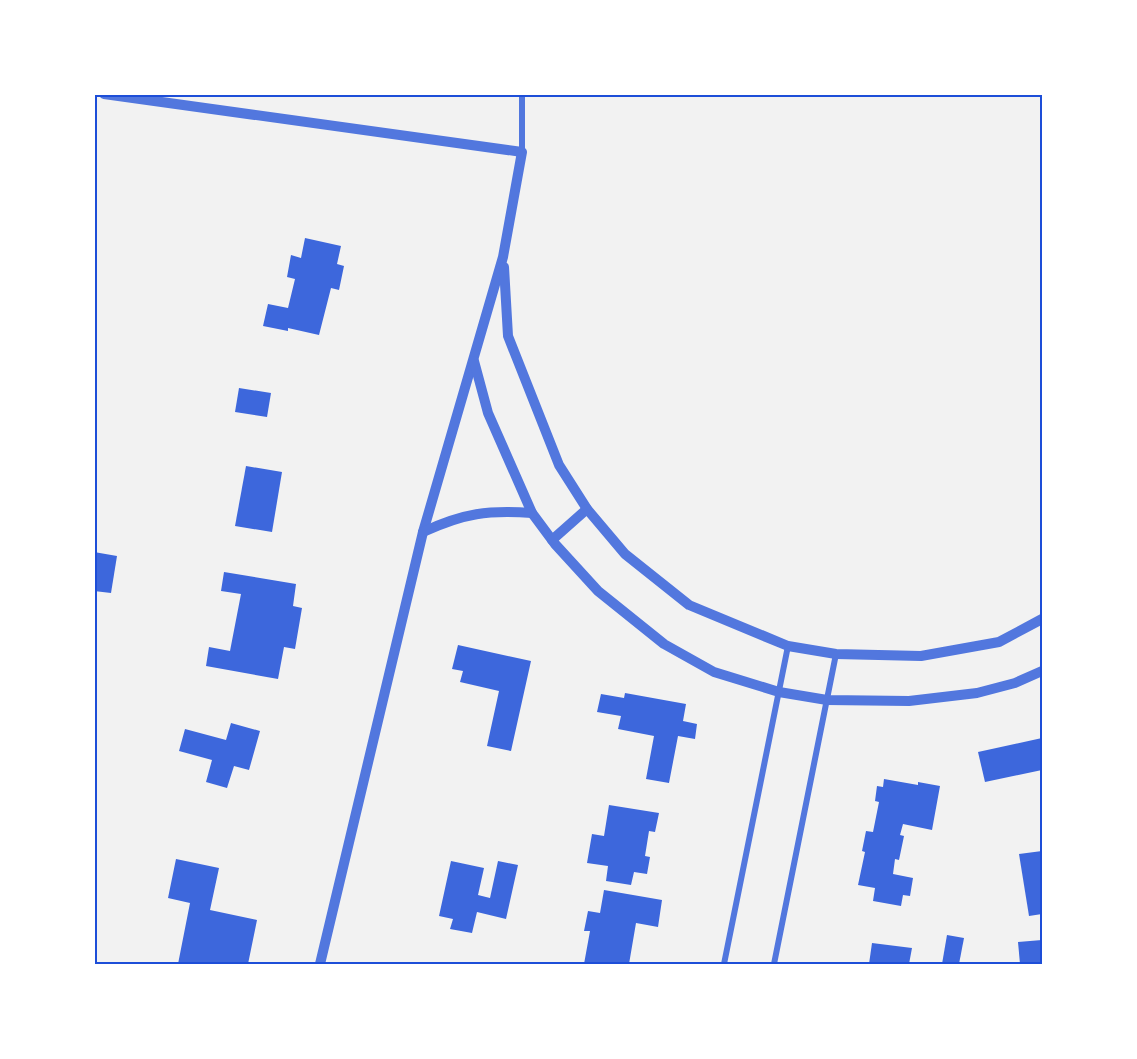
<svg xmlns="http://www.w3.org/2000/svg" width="1137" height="1059" font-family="'IBM Plex Sans',sans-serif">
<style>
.building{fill:#3d67dc}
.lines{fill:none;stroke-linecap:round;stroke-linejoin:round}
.minor{stroke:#5277de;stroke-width:6}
.tertiary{stroke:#5277de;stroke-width:10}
.neatline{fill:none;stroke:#1d4ed8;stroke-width:2}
</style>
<rect width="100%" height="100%" fill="#f2f2f2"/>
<g class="building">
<path d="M305,238l36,8 -4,18 7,2 -5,24 -8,-2 -12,47 -31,-7v3l-25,-5 5,-22 20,4 7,-29 -8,-2 4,-22 10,3z"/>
<path d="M239,388l32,5 -4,24 -32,-5z"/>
<path d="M246,466l36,6 -10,60 -37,-6z"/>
<path d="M94,552l23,4 -6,37 -17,-2z"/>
<path d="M224,572l72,12 -3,22 9,2 -7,41 -11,-2 -6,32 -72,-13 3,-19 21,4 11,-57 -20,-3z"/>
<path d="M458,645l73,16 -20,90 -24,-5 12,-55 -39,-9 3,-11 -11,-2z"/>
<path d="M625,693l61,11 -3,17 14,3 -2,15 -17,-3 -9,47 -23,-4 8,-43 -36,-7 3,-13 -24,-4 4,-18 23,4z"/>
<path d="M231,723l29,8 -11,39 -15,-4 -7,22 -21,-6 6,-22 -33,-9 6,-22 41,11z"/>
<path d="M1042,738v32l-57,12 -7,-30z"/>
<path d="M884,779l34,6v-3l22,4 -8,44 -29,-6 -3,11 4,1 -5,24 -4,-1 -2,15 20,4 -3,18 -7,-1 -2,11 -28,-5 2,-13 -17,-3 7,-33 -3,-1 4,-20 7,1 6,-30 -4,-1 2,-15 6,1z"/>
<path d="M609,805l50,8 -4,19 -6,-1 -4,25 5,1 -3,17 -13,-2 -3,13 -25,-4 2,-15 -21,-3 5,-29 12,2z"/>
<path d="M1042,851v63l-13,2 -10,-62z"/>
<path d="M176,859l43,9 -9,42 47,10 -9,44h-70l12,-61 -22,-5z"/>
<path d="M451,861l33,7 -6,27 12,3 8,-37 20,4 -12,54 -29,-7 -5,21 -22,-4 3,-10 -14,-3z"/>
<path d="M604,890l58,10 -4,27 -22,-4 -7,41h-45l6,-33h-6l4,-20 12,2z"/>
<path d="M947,935l17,3 -5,26h-17z"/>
<path d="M1042,940v24h-22l-2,-22z"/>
<path d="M872,943l40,5 -3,16h-40z"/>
</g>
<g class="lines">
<g class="minor">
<path d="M522,94v58"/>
<path d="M724,964l64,-318"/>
<path d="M774,964l62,-310"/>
</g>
<g class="tertiary">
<path d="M104,94l418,58 -19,105 -80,275 -103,432"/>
<path d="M504,267l4,69 51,129 28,44 38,45 64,51 99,41 48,8 85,2 78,-14 43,-23"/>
<path d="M474,361l14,52 44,100 23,31 43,47 66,53 50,28 65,20 48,8 82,1 68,-8 38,-10 27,-12"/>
<path d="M423,532c41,-19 65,-22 109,-19"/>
<path d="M552,540l35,-31"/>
</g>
</g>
<rect width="1137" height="1059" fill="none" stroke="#ffffff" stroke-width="192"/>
<rect x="96" y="96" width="945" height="867" class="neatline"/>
</svg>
